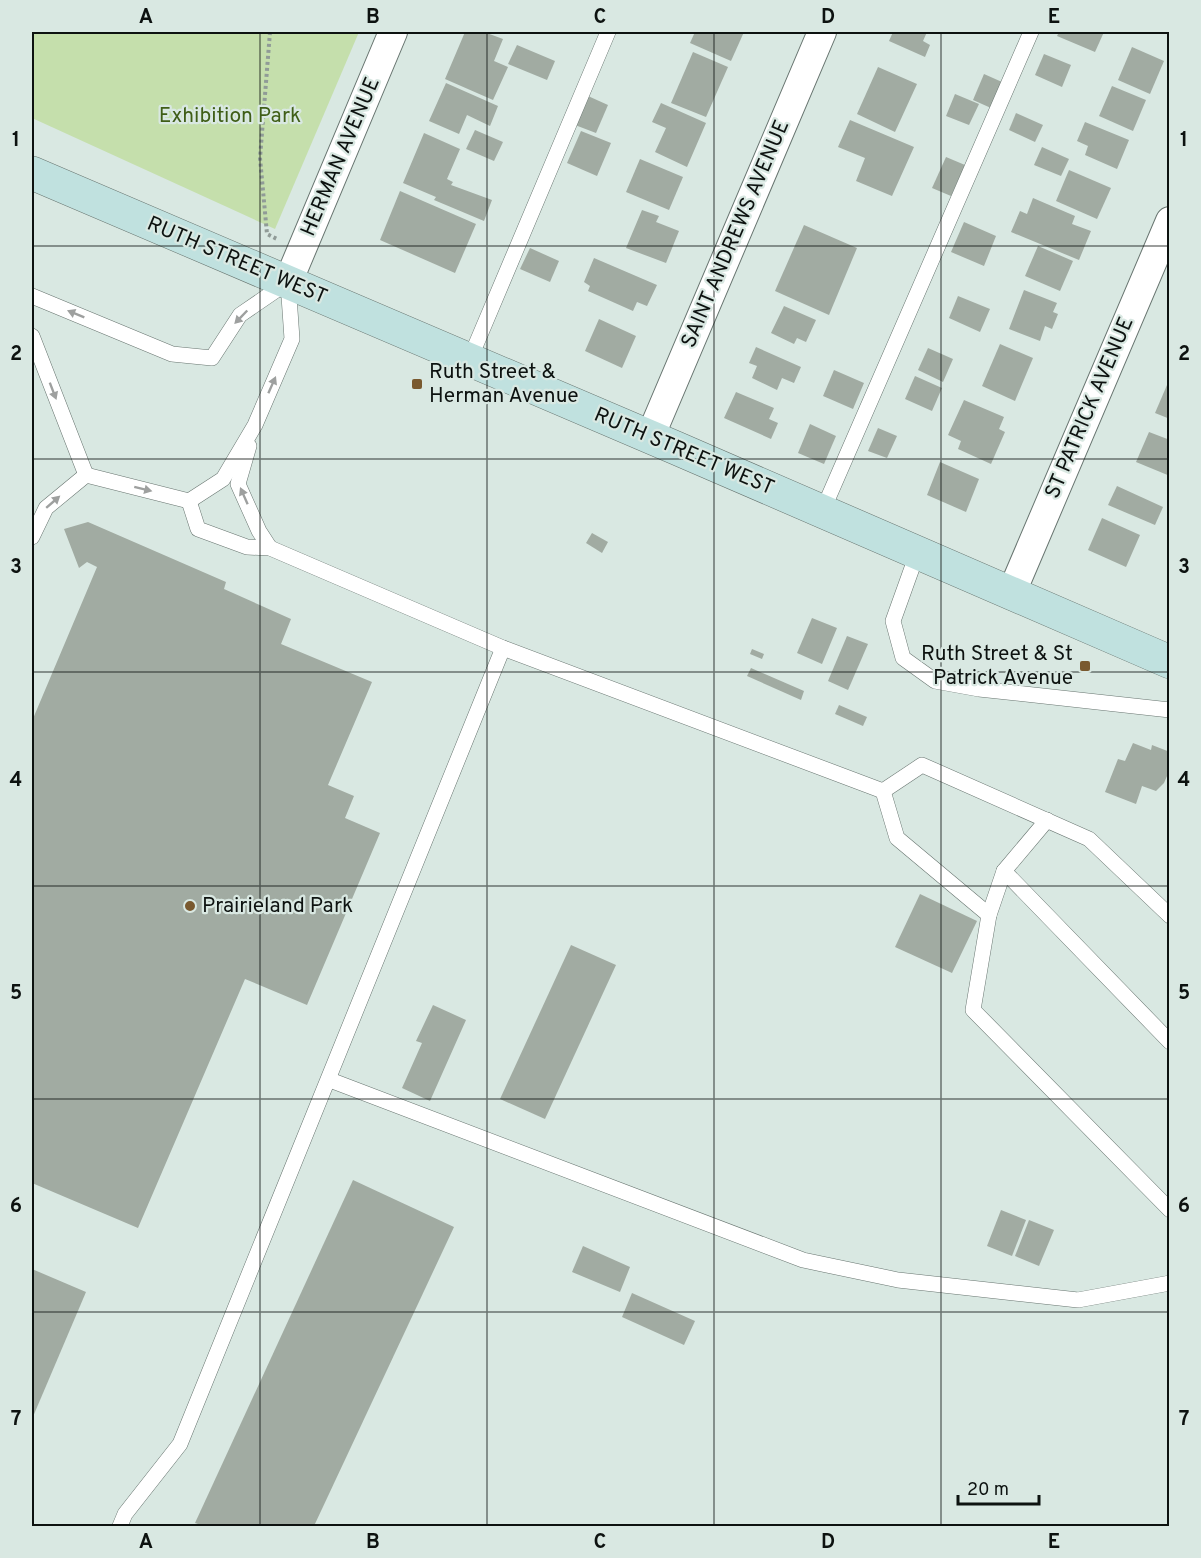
<svg xmlns="http://www.w3.org/2000/svg" width="1201" height="1558" font-family="Overpass,sans-serif">
<style>
.green{fill:#c5dfac}
.building{fill:#a1aba2}
.lines{fill:none;stroke-linecap:round;stroke-linejoin:round}
.lane-casing{stroke:#687570;stroke-width:16}
.street-casing{stroke:#687570;stroke-width:30}
.secondary-casing{stroke:#687570;stroke-width:34}
.path{stroke:#909b97;stroke-width:4;stroke-dasharray:3 3;stroke-linecap:butt}
.lane{stroke:#fff;stroke-width:15}
.street{stroke:#fff;stroke-width:28}
.secondary{stroke:#c0e1df;stroke-width:33}
.oneway{fill:#9ea09f}
.grid{fill:none;stroke:#0d1210;stroke-width:1.5;stroke-opacity:0.55}
.poi-dot{fill:#79592f;stroke:#d9e8e2;stroke-width:2}
.labels{text-anchor:middle;dominant-baseline:central;stroke-width:4.5;stroke-linejoin:round;paint-order:stroke}
.park-label{font-size:21px;fill:#3f5e17;stroke:#d9e8e2}
.street-label{font-size:21px;fill:#0d1210;stroke:#d9e8e2}
.poi-label{font-size:21px;fill:#0d1210;stroke:#d9e8e2;text-anchor:start}
.neatline{fill:none;stroke:#0d1210;stroke-width:2}
.grid-label{font-size:20px;text-anchor:middle;font-weight:bold;fill:#0d1210}
</style>
<rect width="100%" height="100%" fill="#d9e8e2"/>
<path class="green" d="M32,32h327l-84,197 -243,-111z"/>
<g class="building">
<path d="M465,32h19l19,7 -9,22 14,6 -15,33 -48,-21z"/>
<path d="M695,32h49l-13,29 -41,-18z"/>
<path d="M893,32h34l-4,9 7,4 -5,12 -36,-16z"/>
<path d="M1059,32h45l-9,20 -38,-16z"/>
<path d="M517,45l38,16 -8,19 -39,-16z"/>
<path d="M1132,47l32,14 -14,33 -32,-14z"/>
<path d="M693,52l35,15 -22,50 -35,-14z"/>
<path d="M1044,54l27,11 -9,22 -27,-12z"/>
<path d="M878,67l39,17 -22,48 -38,-18z"/>
<path d="M984,74l18,8 -11,26 -18,-8z"/>
<path d="M446,83l52,23 -8,20 -23,-11 -8,19 -30,-13z"/>
<path d="M1112,86l34,14 -13,31 -34,-15z"/>
<path d="M955,94l24,10 -10,21 -23,-9z"/>
<path d="M588,96l20,9 -12,28 -21,-8z"/>
<path d="M661,103l45,20 -19,44 -32,-15 11,-24 -14,-6z"/>
<path d="M1016,113l27,12 -8,17 -26,-12z"/>
<path d="M850,120l64,27 -22,49 -36,-15 9,-23 -27,-11z"/>
<path d="M1085,122l44,18 -12,29 -32,-14 3,-9 -11,-5z"/>
<path d="M475,130l28,12 -9,19 -28,-12z"/>
<path d="M581,131l30,12 -14,33 -30,-13z"/>
<path d="M424,133l36,16 -13,30 6,3 -2,3 41,15 -8,21 -50,-21 2,-3 -33,-14z"/>
<path d="M1042,147l27,12 -8,17 -27,-11z"/>
<path d="M946,157l19,8 -14,31 -19,-8z"/>
<path d="M640,159l43,18 -14,33 -43,-18z"/>
<path d="M1069,170l42,18 -14,31 -41,-18z"/>
<path d="M400,191l76,33 -21,49 -75,-33z"/>
<path d="M1033,198l42,18 -3,8 19,7 -12,29 -68,-28 9,-21 7,3z"/>
<path d="M642,210l17,6 -3,6 23,9 -13,32 -40,-15z"/>
<path d="M964,222l32,14 -12,30 -33,-14z"/>
<path d="M804,225l53,23 -28,67 -54,-24z"/>
<path d="M1038,246l35,15 -13,30 -35,-15z"/>
<path d="M530,248l29,13 -9,21 -30,-13z"/>
<path d="M594,258l63,27 -10,21 -10,-4 -4,9 -45,-20 2,-5 -6,-4z"/>
<path d="M1024,290l33,13 -4,9 5,2 -6,15 -7,-3 -5,15 -31,-12z"/>
<path d="M958,296l32,13 -10,23 -31,-14z"/>
<path d="M784,306l32,14 -10,22 -9,-4 -3,6 -23,-11z"/>
<path d="M599,319l37,17 -14,32 -37,-17z"/>
<path d="M1000,344l33,14 -18,43 -33,-15z"/>
<path d="M756,347l45,20 -7,16 -12,-5 -5,12 -25,-12 5,-12 -8,-3z"/>
<path d="M928,348l25,11 -10,23 -25,-12z"/>
<path d="M834,370l30,13 -11,26 -30,-13z"/>
<path d="M915,376l27,12 -10,23 -27,-12z"/>
<path d="M1170,378v41l-15,-6z"/>
<path d="M736,392l38,16 -5,11 9,4 -7,16 -47,-21z"/>
<path d="M964,400l40,17 -5,12 6,3 -14,32 -33,-15 3,-8 -13,-6z"/>
<path d="M810,424l26,12 -12,28 -26,-11z"/>
<path d="M878,428l19,8 -10,22 -19,-7z"/>
<path d="M1149,432l21,8v36l-34,-14z"/>
<path d="M940,462l39,17 -13,33 -39,-17z"/>
<path d="M1117,486l46,21 -8,18 -47,-20z"/>
<path d="M1102,518l38,17 -14,32 -38,-17z"/>
<path d="M88,522l138,60 -2,7 67,30 -10,25 91,38 -44,103 26,11 -9,22 35,15 -73,172 -62,-26 -107,249 -106,-45v-462l65,-154 -10,-5 -8,6 -15,-39z"/>
<path d="M592,533l16,9 -6,11 -16,-10z"/>
<path d="M812,618l25,10 -15,36 -25,-11z"/>
<path d="M847,636l21,8 -20,46 -20,-9z"/>
<path d="M752,649l12,5 -2,5 -12,-5z"/>
<path d="M751,668l53,23 -3,9 -54,-24z"/>
<path d="M839,705l28,12 -4,9 -28,-12z"/>
<path d="M1133,743l18,7 1,-5 18,7v17l-6,14 -8,8 -14,-5 -6,18 -31,-12 13,-33 7,2z"/>
<path d="M920,894l57,27 -25,52 -57,-26z"/>
<path d="M571,945l45,20 -71,154 -45,-20z"/>
<path d="M433,1005l33,15 -36,81 -28,-13 20,-45 -6,-2z"/>
<path d="M353,1180l101,47 -140,299h-110l-9,-3z"/>
<path d="M1001,1210l25,10 -14,36 -25,-10z"/>
<path d="M1029,1220l25,10 -15,36 -24,-10z"/>
<path d="M583,1246l47,21 -10,25 -48,-20z"/>
<path d="M32,1269l54,23 -54,127z"/>
<path d="M632,1293l63,28 -11,24 -62,-28z"/>
</g>
<g class="lines">
<g class="lane-casing">
<g id="lane">
<path d="M32,296l140,58 40,4 28,-43 48,-33"/>
<path d="M32,336l54,139"/>
<path d="M469,361l139,-329"/>
<path d="M249,446l-11,38 21,47 11,17"/>
<path d="M86,475l103,26 34,-22 32,-54 37,-86 -4,-57"/>
<path d="M189,501l9,28 49,18 23,1 233,100 380,143"/>
<path d="M822,512l209,-480"/>
<path d="M32,537l14,-29 40,-33"/>
<path d="M917,554l-24,67 10,37 32,23 44,8 191,21"/>
<path d="M1004,871l166,171"/>
<path d="M989,915l15,-44 43,-51"/>
<path d="M1170,916l-81,-77 -167,-74 -39,26 14,47 92,77 -16,95 197,200"/>
<path d="M330,1080l473,180 95,20 180,20 92,-17"/>
<path d="M120,1526l5,-12 55,-70 323,-796"/>
</g>
</g>
<g class="street-casing">
<g id="street">
<path d="M288,282l105,-250"/>
<path d="M650,437l172,-405"/>
<path d="M1011,594l159,-373"/>
</g>
</g>
<g class="secondary-casing">
<path id="secondary" d="M32,173l644,275 494,214"/>
</g>
<path class="path" d="M270,32l-10,126 7,76 10,5"/>
<use href="#lane" class="lane"/>
<use href="#street" class="street"/>
<use href="#secondary" class="secondary"/>
</g>
<defs><path id="oneway-solid" d="M-6-.8H1V-3.2L6.5 0L1 3.2V.8H-6Z" transform="scale(1.5)"/></defs>
<g class="oneway">
<use href="#oneway-solid" transform="translate(76 314) rotate(-158)"/>
<use href="#oneway-solid" transform="translate(241 317) rotate(134)"/>
<use href="#oneway-solid" transform="translate(272 385) rotate(-66)"/>
<use href="#oneway-solid" transform="translate(53 391) rotate(69)"/>
<use href="#oneway-solid" transform="translate(143 489) rotate(14)"/>
<use href="#oneway-solid" transform="translate(244 496) rotate(-114)"/>
<use href="#oneway-solid" transform="translate(53 502) rotate(-41)"/>
</g>
<path class="grid" d="M260,32v1494M487,32v1494M714,32v1494M941,32v1494M32,246h1138M32,459h1138M32,672h1138M32,886h1138M32,1099h1138M32,1312h1138"/>
<g class="poi-dot">
<rect x="411" y="378" width="12" height="12" rx="3"/>
<rect x="1079" y="660" width="12" height="12" rx="3"/>
<circle cx="190" cy="906" r="6"/>
</g>
<g class="labels">
<g class="park-label">
<text x="230" y="116">Exhibition Park</text>
</g>
<g class="street-label">
<text transform="translate(341 157) rotate(-67)">HERMAN AVENUE</text>
<text transform="translate(736 234) rotate(-67)">SAINT ANDREWS AVENUE</text>
<text transform="translate(237 261) rotate(23)">RUTH STREET WEST</text>
<text transform="translate(1090 408) rotate(-67)">ST PATRICK AVENUE</text>
<text transform="translate(684 452) rotate(23)">RUTH STREET WEST</text>
</g>
<g class="poi-label">
<text x="429" y="372">Ruth Street &amp;<tspan x="429" dy="24">Herman Avenue</tspan></text>
<text x="1073" y="654" text-anchor="end">Ruth Street &amp; St<tspan x="1073" dy="24">Patrick Avenue</tspan></text>
<text x="202" y="906">Prairieland Park</text>
</g>
</g>
<rect width="1201" height="1558" fill="none" stroke="#d9e8e2" stroke-width="66"/>
<path d="M958 1495v9h81v-9" fill="none" stroke="#0d1210" stroke-width="3"/>
<text x="967" y="1495" font-size="18" fill="#0d1210" stroke="#d9e8e2" stroke-width="4.5" paint-order="stroke">20 m</text>
<rect x="33" y="33" width="1135" height="1492" class="neatline"/>
<g class="grid-label">
<text x="146" y="23">A</text>
<text x="373" y="23">B</text>
<text x="600" y="23">C</text>
<text x="828" y="23">D</text>
<text x="1054" y="23">E</text>
<text x="16" y="146">1</text>
<text x="1184" y="146">1</text>
<text x="16" y="360">2</text>
<text x="1184" y="360">2</text>
<text x="16" y="573">3</text>
<text x="1184" y="573">3</text>
<text x="16" y="786">4</text>
<text x="1184" y="786">4</text>
<text x="16" y="999">5</text>
<text x="1184" y="999">5</text>
<text x="16" y="1212">6</text>
<text x="1184" y="1212">6</text>
<text x="16" y="1425">7</text>
<text x="1184" y="1425">7</text>
<text x="146" y="1548">A</text>
<text x="373" y="1548">B</text>
<text x="600" y="1548">C</text>
<text x="828" y="1548">D</text>
<text x="1054" y="1548">E</text>
</g>
</svg>
